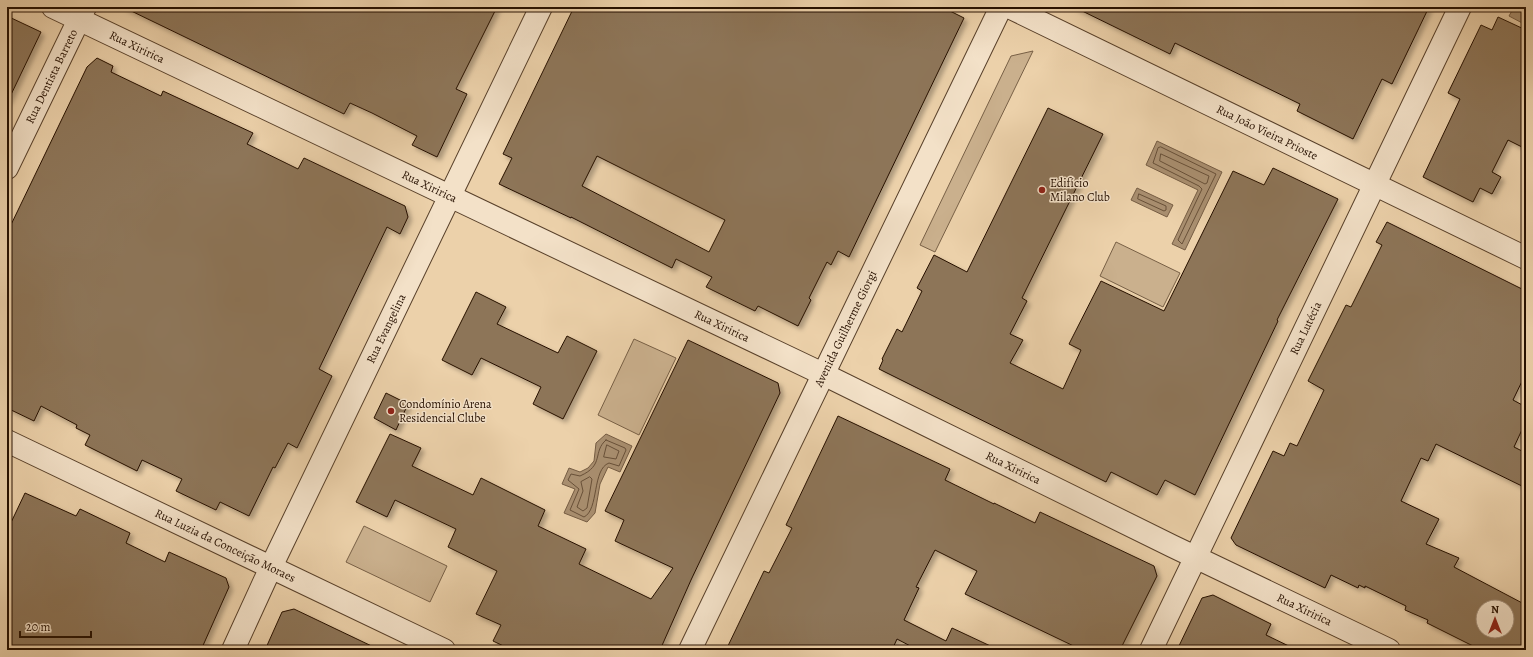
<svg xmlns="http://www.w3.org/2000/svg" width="1533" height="657" font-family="Alegreya,serif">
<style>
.green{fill:#cab08d;stroke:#786046}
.water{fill:#a98f70;stroke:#755c43}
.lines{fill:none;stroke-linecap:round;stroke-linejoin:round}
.shore{stroke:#685038;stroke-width:1}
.building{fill:#8d7458;stroke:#261000;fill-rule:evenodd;filter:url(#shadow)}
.minor-casing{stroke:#58402a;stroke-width:24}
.tertiary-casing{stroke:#58402a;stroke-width:24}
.minor{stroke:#f3e1c8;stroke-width:22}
.tertiary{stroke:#f3e1c8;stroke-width:22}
.poi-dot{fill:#8f2418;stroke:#f3e1c8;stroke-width:1.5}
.labels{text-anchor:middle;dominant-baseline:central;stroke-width:3;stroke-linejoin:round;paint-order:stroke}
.street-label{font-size:12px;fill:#261000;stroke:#f3e1c8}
.poi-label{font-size:12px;fill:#261000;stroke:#f3e1c8;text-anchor:start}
</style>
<defs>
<filter id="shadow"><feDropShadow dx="3.5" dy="3.5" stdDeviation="2" flood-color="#0004"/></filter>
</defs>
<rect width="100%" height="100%" fill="#ecd1aa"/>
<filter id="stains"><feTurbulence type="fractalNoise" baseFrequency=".005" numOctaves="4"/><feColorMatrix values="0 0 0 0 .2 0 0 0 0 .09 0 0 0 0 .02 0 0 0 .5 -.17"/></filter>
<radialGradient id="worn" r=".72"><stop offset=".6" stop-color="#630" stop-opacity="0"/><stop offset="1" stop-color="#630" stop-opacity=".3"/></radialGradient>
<g class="green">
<path d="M1033,51l-98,201 -15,-7 91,-189z"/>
<path d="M1116,242l64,31 -17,34 -63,-31z"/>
<path d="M634,339l42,19 -37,77 -41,-20z"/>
<path d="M364,526l83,40 -17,36 -84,-40z"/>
</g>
<g class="water">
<path d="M1514,7h12v18l-17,-9z"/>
<path d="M1157,141l65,31 -37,78 -13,-6 26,-54 -52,-25z"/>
<path d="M1137,188l36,17 -6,12 -36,-17z"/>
<path d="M606,434l26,12 -12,26 -12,-5 -8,17 -5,29 -8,9 -23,-9 11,-24 -13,-5 7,-16 11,4 8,-4 6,-7 2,-18z"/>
</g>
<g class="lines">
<g class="shore">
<path d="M1161,147l55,27 -34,70 -4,-4 24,-51 -3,-3 -46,-23 5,-15z"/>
<path d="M1161,154l48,22 -2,7 -2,1 -45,-23z"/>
<path d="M1139,194l27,12v4l-2,1 -26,-12z"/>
<path d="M606,440l19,8 1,2 -7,16 -10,-3c-17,6 -10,47 -25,54l-14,-7 9,-21 -11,-9 3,-6 9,2c25,-11 12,-24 26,-36z"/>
<path d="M607,445l12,6 -3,8 -12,-2z"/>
<path d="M590,477l2,2 -5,29 -4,3 -6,-4 6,-16 -2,-9z"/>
</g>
</g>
<g class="building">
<path d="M123,7h374l-41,82 11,5 -30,63 -25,-12 5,-9 -45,-23 -22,-10 -6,11z"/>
<path d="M574,7h368l22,11 -115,239 -11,-6 -7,14 -4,-3 -18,36 2,2 -13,26 -40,-20 -3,5 -49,-24 6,-10 -36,-18 -4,9 -101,-51v1l-72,-34 13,-26 -9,-4zM597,156l128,64 -16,32 -127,-66z"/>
<path d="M1074,7h355l-37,77 -10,-5 -29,60 -56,-28 3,-7 -125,-61 -5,11z"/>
<path d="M7,16l34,16 -34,71z"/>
<path d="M1498,17l28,13v119l-18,-9 -16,32 9,5 -9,17 -12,-6 -7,14 -50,-25 37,-78 -12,-6 33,-68 11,5z"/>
<path d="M97,58l16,8 -2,6 50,24 2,-5 90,42 -6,11 51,25 6,-11 101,48 3,11 -8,17 -13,-7 -68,142 13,7 -35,72 -9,-5 -13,25 -2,-1 -24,49 -29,-14 -4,8 -40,-19 6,-12 -40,-19 -5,11 -52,-26 5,-10 -14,-7 1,-3 -36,-19 -7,15 -27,-13v-175l80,-166z"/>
<path d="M1048,108l55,26 -81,164 5,3 -17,33 13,6 -13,23 53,26 18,-39 -12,-6 32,-63 63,30 69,-140 31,14 9,-17 65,31 -61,121 1,1 -83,174 -30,-15 -8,15 -46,-23 -5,10 -227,-113 4,-9 -1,-1 15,-30 5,3 20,-41 -5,-3 17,-33 33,17z"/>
<path d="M1387,222l139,69v82l-13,27 13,7v14l-12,26 12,6v35l-90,-44 -8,17 -7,-3 -20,43 38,18 -13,25 33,14 -5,9 72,38v45h-45l-54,-27 1,-3 -23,-10 1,-4 -41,-20v2l-6,-3 -1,3 -27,-13 -6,13 -89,-43 -5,-7 42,-87 11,5 6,-13 7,3 27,-56 -16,-9 38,-76 5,2 31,-62 -6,-3zM1483,607h24v24h-24z"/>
<path d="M476,292l30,15 -9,17 61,29 9,-17 30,15 -34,68 -30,-15 8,-17 -60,-29 -9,17 -30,-15z"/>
<path d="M688,340l90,43 2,10 -89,187 -31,70h-148l-19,-9 8,-16 -25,-11 21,-43 -49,-24 8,-18 -61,-29 -8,17 -31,-15 34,-68 31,14 -9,18 61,29 8,-17 64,32 -7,16 48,23 -7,15 72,35 22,-31 -58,-27 9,-21 -19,-9z"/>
<path d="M386,393l22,11 -12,26 -22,-12z"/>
<path d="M838,416l112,53 -5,11 49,24v-1l41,20 5,-11 114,54 3,10 -37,74h-38l-117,-56 12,-23 -42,-21 -19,37 3,1 -15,32 42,21 6,-13 47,22h-81l-21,-11 -5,11h-166l38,-79 5,2 23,-45 -6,-3z"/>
<path d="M25,493l51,23 4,-7 50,24 -4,10 39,19 4,-10 57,26 3,9 -28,63h-194v-119z"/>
<path d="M1213,595l58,29 -5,11 31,15h-120l25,-52z"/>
<path d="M294,609l44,21 42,20h-115l17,-38z"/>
</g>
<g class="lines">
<g class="minor-casing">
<g id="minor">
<path id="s1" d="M53,7l770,367"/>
<path id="s2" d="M1009,7l517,251"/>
<path id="s3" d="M7,168l78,-161"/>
<path id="s4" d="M7,441l437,209"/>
<path id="s5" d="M233,650l38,-83 270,-560"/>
<path id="s6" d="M1151,650l309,-643"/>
</g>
</g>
<g class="tertiary-casing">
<g id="tertiary">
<path id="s7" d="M823,374l349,172 217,104"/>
<path id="s8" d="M690,650l311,-643"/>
</g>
</g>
<use href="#minor" class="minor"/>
<use href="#tertiary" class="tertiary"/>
</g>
<g class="poi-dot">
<circle cx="1042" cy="190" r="4"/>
<circle cx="391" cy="411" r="4"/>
</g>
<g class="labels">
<g class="street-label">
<text stroke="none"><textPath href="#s1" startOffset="93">Rua Xiririca</textPath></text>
<text stroke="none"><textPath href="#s3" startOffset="102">Rua Dentista Barreto</textPath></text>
<text stroke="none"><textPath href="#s2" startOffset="287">Rua João Vieira Prioste</textPath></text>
<text stroke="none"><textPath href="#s1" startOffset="417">Rua Xiririca</textPath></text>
<text stroke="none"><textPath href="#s1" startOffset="741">Rua Xiririca</textPath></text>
<text stroke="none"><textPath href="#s5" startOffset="356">Rua Evangelina</textPath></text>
<text stroke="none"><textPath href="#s8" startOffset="357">Avenida Guilherme Giorgi</textPath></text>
<text stroke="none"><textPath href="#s6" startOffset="357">Rua Lutécia</textPath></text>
<text stroke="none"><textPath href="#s7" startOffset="212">Rua Xiririca</textPath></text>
<text stroke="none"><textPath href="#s4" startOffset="242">Rua Luzia da Conceição Moraes</textPath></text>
<text stroke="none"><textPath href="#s7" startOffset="536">Rua Xiririca</textPath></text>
</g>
<g class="poi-label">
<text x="1050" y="183">Edifício<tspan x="1050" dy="14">Milano Club</tspan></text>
<text x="399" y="404">Condomínio Arena<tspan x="399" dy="14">Residencial Clube</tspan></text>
</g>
</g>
<rect width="1533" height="657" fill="none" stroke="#ecd1aa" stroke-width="24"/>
<rect x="8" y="8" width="1517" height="641" fill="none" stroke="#261000" stroke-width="2"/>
<rect x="12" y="12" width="1509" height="633" fill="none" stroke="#261000"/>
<g transform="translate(1495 619)"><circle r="19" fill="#f3e1c8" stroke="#a18d78"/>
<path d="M0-3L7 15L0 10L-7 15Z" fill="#8f2418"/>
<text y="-6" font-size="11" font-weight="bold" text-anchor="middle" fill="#261000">N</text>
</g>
<path d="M20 631v6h71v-6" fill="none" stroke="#261000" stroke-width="2"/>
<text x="26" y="631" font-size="12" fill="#261000" stroke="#f3e1c8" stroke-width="3" paint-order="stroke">20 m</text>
<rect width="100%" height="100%" filter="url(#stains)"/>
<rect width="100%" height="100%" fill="url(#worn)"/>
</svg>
